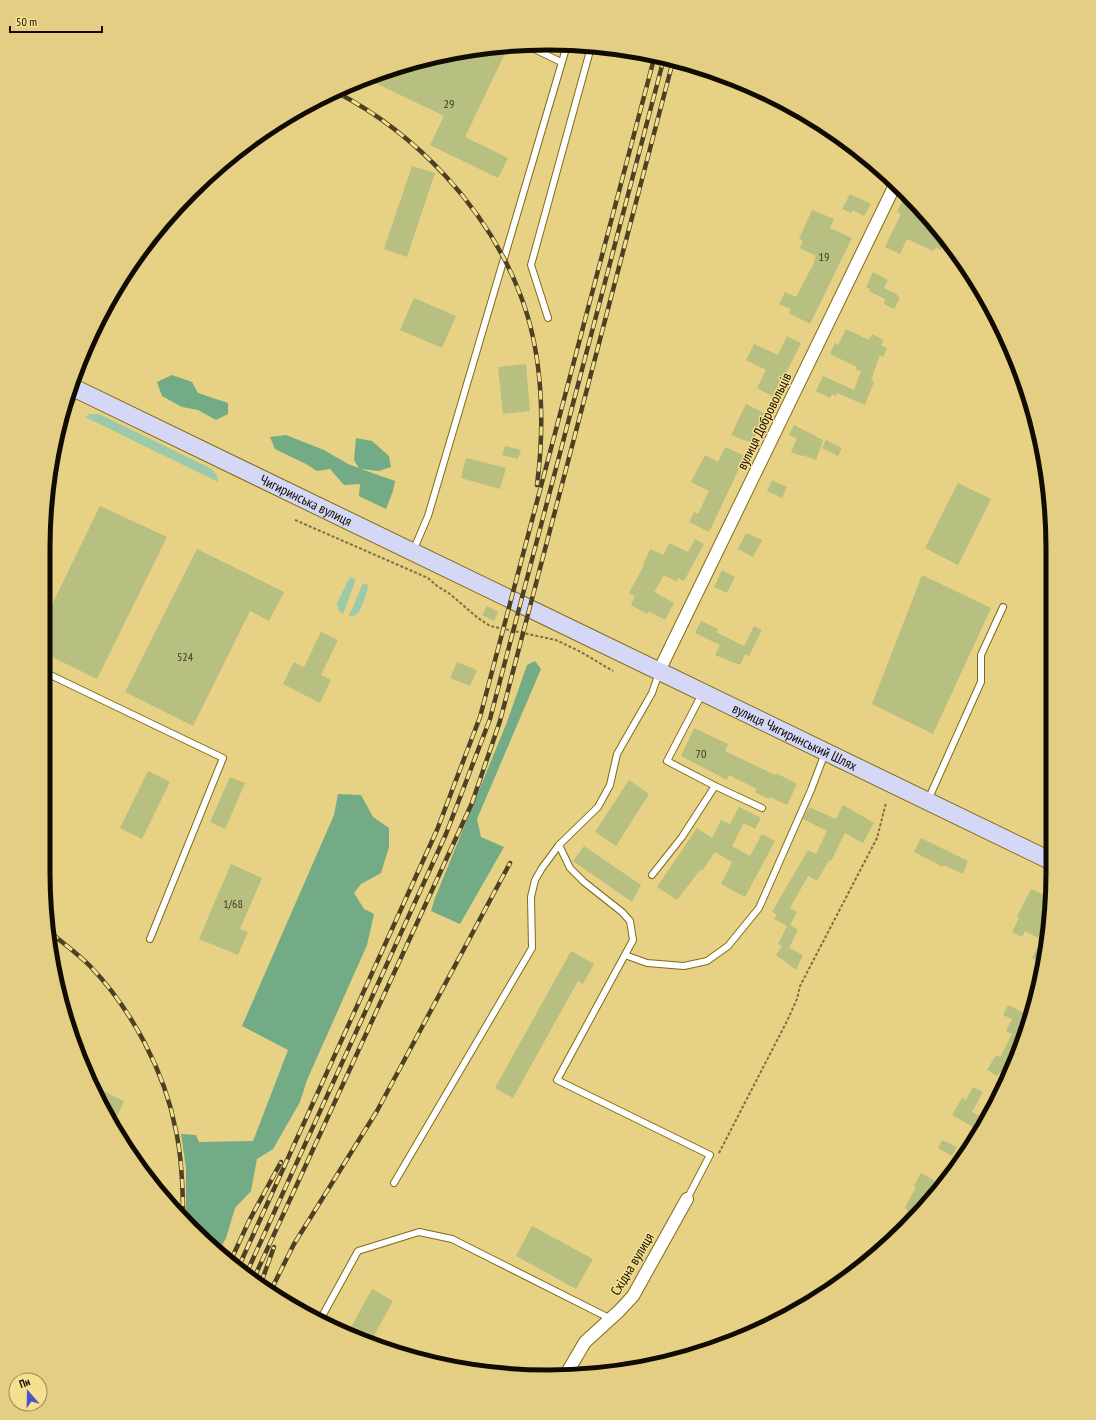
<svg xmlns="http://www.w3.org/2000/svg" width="1096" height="1420" font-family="'PT Sans Narrow',sans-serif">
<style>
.green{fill:#9cc9a9}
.forest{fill:#72ab85}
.building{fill:#b7bf81}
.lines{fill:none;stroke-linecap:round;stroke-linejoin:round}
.service-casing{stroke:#806b18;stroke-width:8}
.minor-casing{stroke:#806b18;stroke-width:14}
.secondary-casing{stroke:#806b18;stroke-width:19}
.path{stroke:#7d6f43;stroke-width:2;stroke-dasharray:3 2;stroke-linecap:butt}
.service{stroke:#fff;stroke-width:6}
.minor{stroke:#fff;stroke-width:12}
.secondary{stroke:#d4d8f6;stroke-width:17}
.rail-casing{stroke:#4c4124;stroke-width:4.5}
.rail{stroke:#f5df90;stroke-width:3;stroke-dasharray:9;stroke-linecap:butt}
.labels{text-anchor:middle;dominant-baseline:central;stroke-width:3;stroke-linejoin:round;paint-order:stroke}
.number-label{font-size:12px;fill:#3b3820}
.street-label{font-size:14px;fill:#120b00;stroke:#f5df90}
.rim{fill:none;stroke:#120b00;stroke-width:5}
</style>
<rect width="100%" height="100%" fill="#e7d184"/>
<g class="green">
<path d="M89,414h10l113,55 5,7 1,6 -133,-65z"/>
<path d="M351,577l4,2v3l-12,32 -4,-3 -2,-8 12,-24z"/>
<path d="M363,583l5,2c0,6 -7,24 -10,28 -3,3 -6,3 -9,3z"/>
</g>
<g class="forest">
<path d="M172,375l20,7 6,11 30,10v11l-12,6 -18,-10 -16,-3 -20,-11 -5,-14z"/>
<path d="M286,435l38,15 24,14 11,4 -5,-8 2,-22 16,3 17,15 2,11 -12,4 -18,-2 34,12 -2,10 -7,18 -27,-13 1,-12 -16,1 -14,-16 -13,2 -11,-7 -31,-15 -5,-12z"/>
<path d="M535,661l6,8 -64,150 4,18 23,10 -44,77 -29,-13 4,-13 72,-176 20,-57z"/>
<path d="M338,794l23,1 12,22 16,11v19l-8,26 -20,11 -7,9 10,16 10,5 -7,31 -60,135 -7,22 -27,47 -16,10 -6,32 -16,17 -9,30 -7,13 -28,-22 -5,-7v-54l-5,-34 15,1 3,7 54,-1 35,-91 -46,-24 92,-211z"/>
</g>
<g class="building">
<path d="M508,47l-43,90 43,21 -10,20 -68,-33 14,-29 -79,-38 85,-25z"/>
<path d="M412,166l23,7 -28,84 -23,-8z"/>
<path d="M906,192l39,48 -4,10 -5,-3 -3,4 -26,-12 -7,15 -15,-7 16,-33 -4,-2z"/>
<path d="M850,194l21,10 -7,12 -11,-6 -2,3 -9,-4z"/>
<path d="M812,210l22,9 -4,9 22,10 -42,86 -21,-11 2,-4 -12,-5 6,-12 11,5 19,-36h-1l2,-5 -16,-8 3,-7 -4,-2z"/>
<path d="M873,272l15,8 -4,8 13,6v2l3,2 -6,11 -10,-5 1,-5 -16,-8 1,-2 -4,-2z"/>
<path d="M414,298l42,18 -14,32 -42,-18z"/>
<path d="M846,329l23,11 3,-6 12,6 -3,5 6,3 -4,9 -3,-2 -9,25 3,2 -9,23 -28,-12 -1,3 -4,-2 -2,4 -14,-7 7,-15 31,14 7,-19 -5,-1 1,-3 -27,-13 5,-11 3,2z"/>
<path d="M787,336l14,7 -27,54 -17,-9 9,-18 -20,-10 8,-16 24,11z"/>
<path d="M526,364l4,47 -27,3 -5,-47z"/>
<path d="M746,404l20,10 -14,29 -21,-8z"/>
<path d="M794,425l29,15 -7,20 -14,-5 -1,1 -10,-4 6,-14 -8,-3z"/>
<path d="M826,440l16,8 -4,8 -16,-8z"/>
<path d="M505,446l16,4 -3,9 -16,-4z"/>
<path d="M725,447l20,9 -36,76 -20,-10 5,-10 4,2 11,-23 -18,-9 14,-27 13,7z"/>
<path d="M466,458l40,10 -6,21 -39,-11z"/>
<path d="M772,480l15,7 -5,11 -15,-7z"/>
<path d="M958,483l33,16 -33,66 -33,-17z"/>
<path d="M100,506l67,31 -70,142 -53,-26v-32z"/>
<path d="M746,533l16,7 -9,17 -15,-8z"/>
<path d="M695,539l9,5 -20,37 -6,-3 -1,4 -13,-7 -10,17 20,11 -9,17 -16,-9 -2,3 -16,-9 4,-9 -6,-3 15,-28h-1l7,-16 13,6 6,-12 19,9z"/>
<path d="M197,549l87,43 -15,29 -19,-10 -57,115 -68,-34z"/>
<path d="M722,570l13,7 -8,16 -13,-6z"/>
<path d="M922,575l69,33 -58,126 -61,-30z"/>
<path d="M487,606l11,6 -4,9 -12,-6z"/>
<path d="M701,621l17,8 -2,3 28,14 10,-20 8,4 -13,26 -4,-2 -5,11 -25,-10 5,-10 -25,-12z"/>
<path d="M321,632l17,8 -17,35 10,5 -11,23 -37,-19 11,-22 10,5z"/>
<path d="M457,662l20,8 -7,16 -20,-8z"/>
<path d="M694,728l34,16 -3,7 50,24 1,-2 21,11 -10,21 -17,-8 -1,2 -14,-7 2,-3 -28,-14 -2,5 -46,-24z"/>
<path d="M148,771l22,11 -28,57 -22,-11z"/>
<path d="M230,777l15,6 -20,46 -15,-7z"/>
<path d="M629,780l20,14 -33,52 -21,-14z"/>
<path d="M843,805l31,18 -11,20 -18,-10 -14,28 -2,-1 -12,21 -9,-5 -18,32 7,4 -7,13 8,5 -9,18 14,7 -7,15 -20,-15 6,-9 -4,-2 9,-18 -13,-7 3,-4 -5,-3 36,-62 8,4 11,-23 -24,-12 6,-12 27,12z"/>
<path d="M739,807l22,11 -6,11 -11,-6 -12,23 18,10 12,-22 13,7 -30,56 -24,-13 11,-22 -17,-10 -13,19 -2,-1 -23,30 -20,-13 40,-59 15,10 9,-18 9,4z"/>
<path d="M921,838l47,23 -5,13 -20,-9v2l-29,-15z"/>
<path d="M584,846l57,39 -9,17 -59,-41z"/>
<path d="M231,864l31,14 -22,51 8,3 -10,23 -39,-16z"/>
<path d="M1031,889l18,8v18l-11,23 -13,-7 -3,6 -10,-5 7,-14 -2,-1z"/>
<path d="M1047,930h2v8l-6,25 -11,-5z"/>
<path d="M571,951l23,13 -11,20 -5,-3 -65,117 -18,-10z"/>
<path d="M1008,1005l22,11 -4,19 -20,40 -6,-3 -3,4 -10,-6 9,-15 4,2 12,-23 -6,-3 6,-12 -9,-4z"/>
<path d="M95,1087l29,14 -12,26 -1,-2z"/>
<path d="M973,1087l10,5 -11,20 9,5 -6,11 -23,-13 10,-17 4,2z"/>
<path d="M942,1140l15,7 -5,9 -14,-8z"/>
<path d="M921,1173l21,12 -32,38 -7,-4 5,-9 -3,-2 11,-21 -2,-1z"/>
<path d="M532,1226l61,33 -17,30 -60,-33z"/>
<path d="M372,1289l21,12 -22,40 -22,-10z"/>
</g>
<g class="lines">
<g class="service-casing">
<g id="service">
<path d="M526,45l35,17"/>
<path d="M548,318l-17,-53 60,-218"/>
<path d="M59,425l17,-34"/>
<path d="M1044,463v5l2,1"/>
<path d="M413,551l15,-35 139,-471"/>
<path d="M44,672l179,86 -73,181"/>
<path d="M715,786l47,22"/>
<path d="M928,800l53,-118v-27l22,-48"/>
<path d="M43,816l1,1"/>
<path d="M559,845l11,23 14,14 38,30 8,9 3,19 -76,140 153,75 -23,44"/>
<path d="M652,875l30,-38 33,-51 -48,-25 35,-67"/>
<path d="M625,955l22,8 37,3 23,-5 21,-15 31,-38 52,-118 14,-37"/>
<path d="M394,1183l138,-235 -1,-51 4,-17 7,-12 17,-23 39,-38 12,-22 7,-31 35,-61 7,-20"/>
<path d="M320,1320l38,-69 61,-19 33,7 159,80"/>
</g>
</g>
<g class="minor-casing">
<g id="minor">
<path d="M659,671l237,-488"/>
<path d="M565,1376l20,-34 34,-31 14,-15 54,-97"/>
</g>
</g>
<g class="secondary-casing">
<g id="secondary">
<path id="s1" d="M72,387l977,473"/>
</g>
</g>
<g class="path">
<path d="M295,520l133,58 9,8 13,8 28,24 12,8 66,14 25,12 32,19"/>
<path d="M719,1153l68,-132 10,-22 3,-13 77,-148 9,-35"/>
</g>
<use href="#service" class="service"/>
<use href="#minor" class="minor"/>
<use href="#secondary" class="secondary"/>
<g class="rail-casing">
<g id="rail">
<path d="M336,92c81,42 151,116 184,202 23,58 25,130 17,191"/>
<path d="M51,933c13,11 27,21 39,33 42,44 75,106 86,165 6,28 7,58 7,87"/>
<path d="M231,1260l18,-39 32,-59"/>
<path d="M239,1266l198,-436 43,-113 175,-662"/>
<path d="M247,1272l199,-438 44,-115 174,-661"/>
<path d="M254,1278l202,-440 16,-35 28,-82 173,-660"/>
<path d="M261,1283l13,-36"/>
<path d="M271,1290l23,-46 83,-133 133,-248"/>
</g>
</g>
<use href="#rail" class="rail"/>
</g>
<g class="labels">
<g class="number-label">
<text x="449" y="103">29</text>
<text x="824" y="256">19</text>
<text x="185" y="656">524</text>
<text x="701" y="753">70</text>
<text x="233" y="903">1/68</text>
</g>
<g class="street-label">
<text transform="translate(764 421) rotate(-64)">вулиця Добровольців</text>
<text stroke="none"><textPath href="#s1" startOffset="260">Чигиринська вулиця</textPath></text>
<text stroke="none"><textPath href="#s1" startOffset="803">вулиця Чигиринський Шлях</textPath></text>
<text transform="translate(632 1264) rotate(-59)">Східна вулиця</text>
</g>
</g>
<path d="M0 0H1096V1420H0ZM548 50H548A498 498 0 0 1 1046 548V872A498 498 0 0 1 548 1370H548A498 498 0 0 1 50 872V548A498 498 0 0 1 548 50Z" fill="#e3ce84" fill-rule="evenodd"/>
<path class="rim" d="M548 50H548A498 498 0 0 1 1046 548V872A498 498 0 0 1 548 1370H548A498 498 0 0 1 50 872V548A498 498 0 0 1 548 50Z"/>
<g transform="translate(28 1392) rotate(340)"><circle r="19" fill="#f5df90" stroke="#9a8a56"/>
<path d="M0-3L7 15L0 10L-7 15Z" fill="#4a55ca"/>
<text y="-6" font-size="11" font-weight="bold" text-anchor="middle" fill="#120b00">Пн</text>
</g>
<path d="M10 26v6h92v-6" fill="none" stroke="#120b00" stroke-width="2"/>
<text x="16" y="26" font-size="12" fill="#120b00" stroke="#f5df90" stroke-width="3" paint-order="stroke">50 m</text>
</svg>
